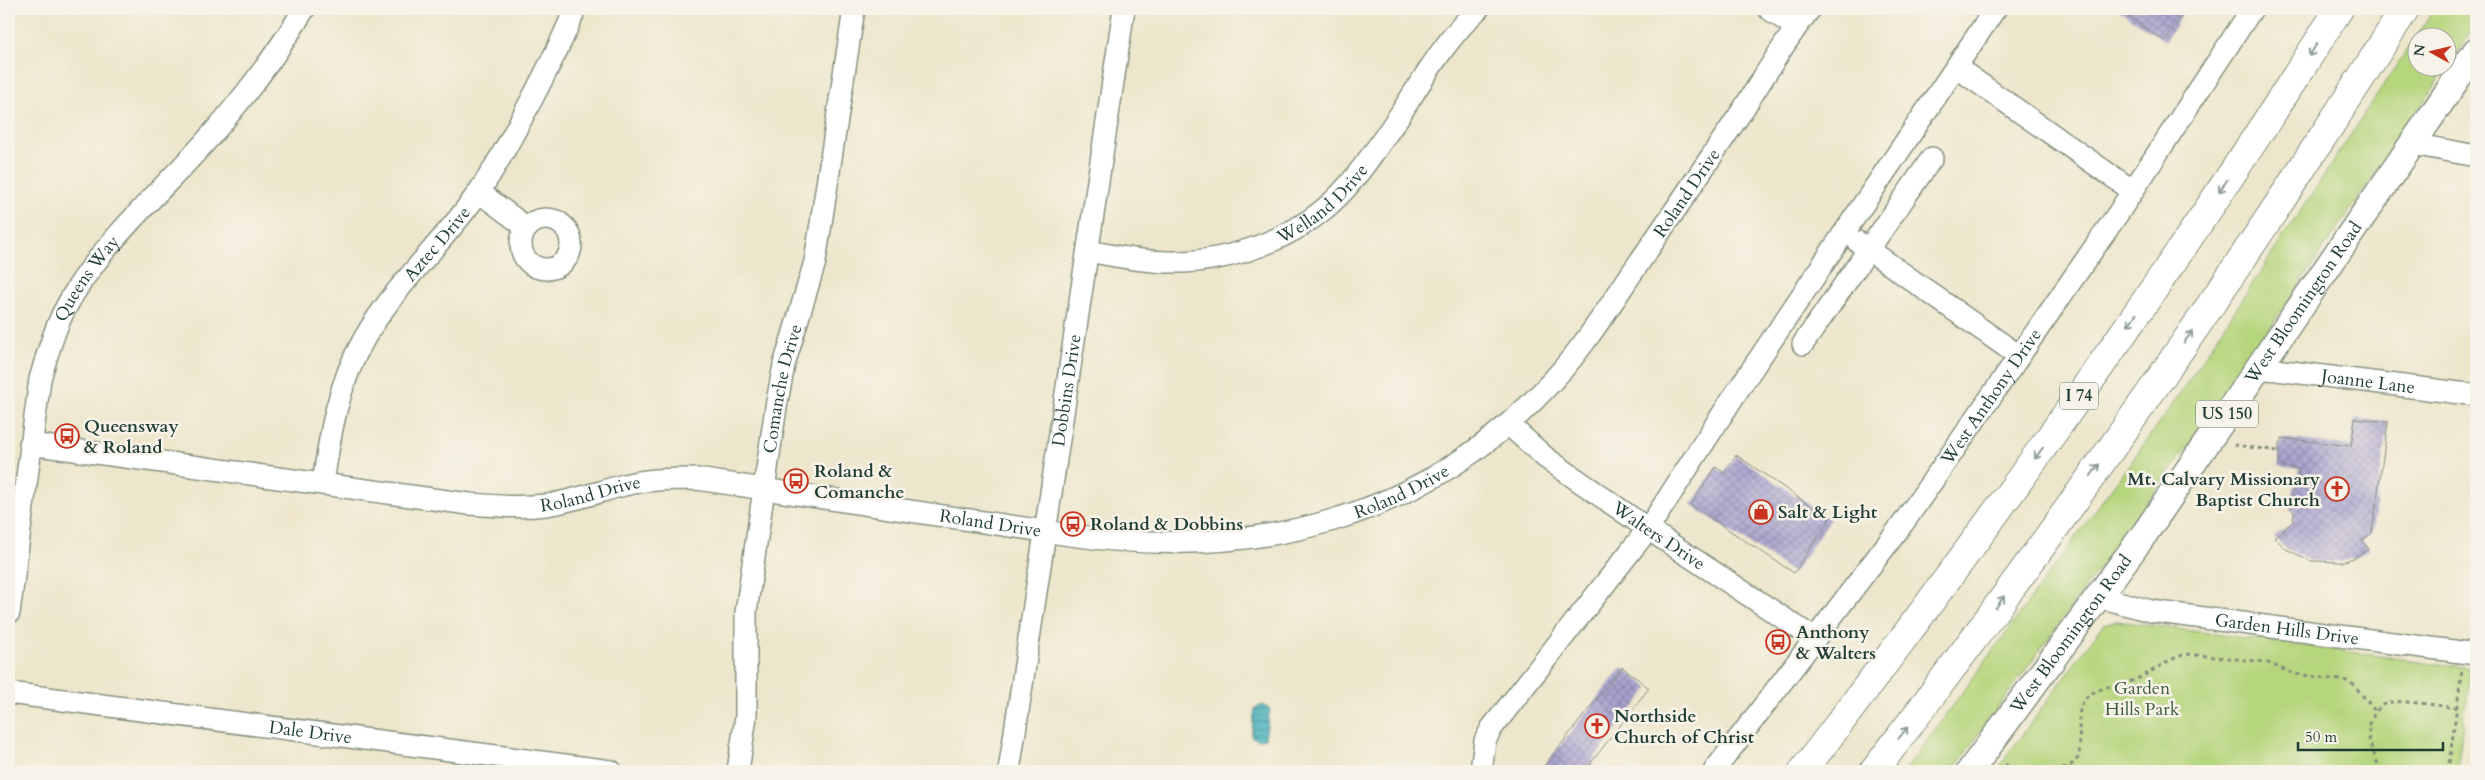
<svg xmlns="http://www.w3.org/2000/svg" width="2485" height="780" font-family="Cardo,serif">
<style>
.green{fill:#b6d67d;stroke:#6a8a58}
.water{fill:url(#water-rules);stroke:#2e7576}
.building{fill:url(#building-cross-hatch)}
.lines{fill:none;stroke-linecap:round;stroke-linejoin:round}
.minor-casing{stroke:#869280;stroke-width:24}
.major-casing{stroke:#869280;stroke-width:29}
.highway-casing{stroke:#869280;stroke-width:30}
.path{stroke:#869280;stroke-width:3;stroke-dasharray:4 4;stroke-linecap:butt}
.minor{stroke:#fff;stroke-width:21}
.major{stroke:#fff;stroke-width:26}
.highway{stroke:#fff;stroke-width:28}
.oneway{stroke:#8f9e9a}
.labels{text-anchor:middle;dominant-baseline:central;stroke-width:5;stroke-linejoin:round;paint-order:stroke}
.shield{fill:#f7f3e8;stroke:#60746a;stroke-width:1}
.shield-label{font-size:16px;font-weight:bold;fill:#1f3d34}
.street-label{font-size:18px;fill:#1f3d34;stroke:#f7f3e8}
.poi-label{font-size:18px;font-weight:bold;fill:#1f3d34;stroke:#f7f3e8;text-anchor:start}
.park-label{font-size:18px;fill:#3d5c43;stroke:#f7f3e8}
</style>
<defs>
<pattern id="water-rules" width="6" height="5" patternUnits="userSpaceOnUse" patternTransform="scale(1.25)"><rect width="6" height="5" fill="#3dadb9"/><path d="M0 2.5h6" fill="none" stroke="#338e97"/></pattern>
<pattern id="building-cross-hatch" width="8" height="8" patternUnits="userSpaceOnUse" patternTransform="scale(1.25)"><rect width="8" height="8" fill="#a8a1cf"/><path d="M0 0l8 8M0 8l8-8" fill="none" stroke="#8884a9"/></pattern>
</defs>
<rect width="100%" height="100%" fill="#f7f3e8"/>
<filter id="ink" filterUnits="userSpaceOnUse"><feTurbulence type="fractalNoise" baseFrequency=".02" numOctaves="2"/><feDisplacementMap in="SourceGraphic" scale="10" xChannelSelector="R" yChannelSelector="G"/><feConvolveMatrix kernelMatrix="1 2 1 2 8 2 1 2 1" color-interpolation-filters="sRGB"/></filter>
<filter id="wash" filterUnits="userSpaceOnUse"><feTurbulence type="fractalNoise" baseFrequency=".0096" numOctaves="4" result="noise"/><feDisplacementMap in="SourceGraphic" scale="20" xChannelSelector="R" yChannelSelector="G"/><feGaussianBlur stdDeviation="1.12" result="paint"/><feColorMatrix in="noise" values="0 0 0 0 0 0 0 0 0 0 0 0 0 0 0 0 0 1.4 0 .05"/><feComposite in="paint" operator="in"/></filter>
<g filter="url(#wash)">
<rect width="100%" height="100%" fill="#eee6cc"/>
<g class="green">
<path d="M2434,9h42v15l-28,42v-28h-30v30h29l-241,353 -254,350h-47l268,-367z"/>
<path d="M2117,621l353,47 -13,103h-461l107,-146z"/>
</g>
<path class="water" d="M1263,705l7,4 -5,29 -8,2 -6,-4 4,-28z"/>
<g id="blocks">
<g class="building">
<path d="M2118,9h68l-21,32z"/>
<path d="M2355,418l33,4 -16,111 -10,8 7,8 -13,8 -14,5 -31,-1 -25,-12 -12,-12 19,-15 1,-10 -4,-4 3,-21 5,-3 1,-15 -20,-3v-23l2,1 1,-6 69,8z"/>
<path d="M1736,455l94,64 -36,54 -103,-68 25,-38 8,6z"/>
<path d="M1622,667l27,21 -59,76 10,7h-50l-6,-5z"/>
</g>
</g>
</g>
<g filter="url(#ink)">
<use href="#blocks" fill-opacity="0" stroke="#869280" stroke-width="1"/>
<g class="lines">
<g class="minor-casing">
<g id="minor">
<path d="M1769,9l26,18"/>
<path d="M1956,67l177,124"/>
<path d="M2413,144l63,12"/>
<path d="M479,192l48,36"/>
<circle cx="546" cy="244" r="25"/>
<path d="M1858,242l161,114"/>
<path id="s1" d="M1088,251c31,6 63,12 95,11 59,-3 122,-28 162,-73 20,-22 37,-48 54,-73 24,-37 47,-77 79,-107"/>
<path d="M1803,344l129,-186"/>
<path id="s2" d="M2260,368l216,27"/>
<path id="s3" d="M1508,424l38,34 102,71 167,110"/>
<path id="s4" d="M30,444l439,60c26,2 51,4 77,1 27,-4 52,-13 78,-20 25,-6 49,-6 73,-6l373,56c184,26 357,-14 485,-157 31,-34 55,-73 81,-111 34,-49 67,-98 100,-147 25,-37 46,-76 74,-111"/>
<path id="s5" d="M323,484c7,-51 15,-100 41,-145 30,-53 79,-96 114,-146 17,-25 32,-52 46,-79 18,-34 37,-69 51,-105"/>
<path id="s6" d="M2099,597l52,14 325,43"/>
<path id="s7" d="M9,613l31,-234c7,-23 13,-47 24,-68 32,-63 96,-118 143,-171 36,-41 69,-84 97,-131"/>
<path id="s8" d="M9,693l602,78"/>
<path id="s9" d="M738,771l8,-55v-104l30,-205 8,-42 31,-103 39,-253"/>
<path id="s10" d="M1009,771l115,-762"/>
<path d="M1481,771l4,-30 6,-12 157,-200 90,-139 257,-381"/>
<path id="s11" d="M1714,771l190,-249 213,-307 135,-206"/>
</g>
</g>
<g class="major-casing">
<g id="major">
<path id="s12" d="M1970,771l175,-238 331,-482"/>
</g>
</g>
<g class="highway-casing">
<g id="highway">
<path d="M1803,771c189,-247 370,-500 536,-762"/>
<path d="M1874,771c188,-245 365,-500 531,-762"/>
</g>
</g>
<g class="path">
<path d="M2234,445l44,6"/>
<path d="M2005,764l9,7"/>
<path d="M2055,771l15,-5 8,-8c5,-17 -3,-37 4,-54 8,-18 39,-18 55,-25 17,-8 31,-20 49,-25l80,8 28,12 53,7 7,4 22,27"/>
<path d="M2381,771c-4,-10 -10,-22 -12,-33 -2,-14 6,-33 22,-36 12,-2 51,4 66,6"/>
<path d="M2448,771l14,-101"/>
</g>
<use href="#minor" class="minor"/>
<use href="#major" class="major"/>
<use href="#highway" class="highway"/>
</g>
<defs><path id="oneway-shaft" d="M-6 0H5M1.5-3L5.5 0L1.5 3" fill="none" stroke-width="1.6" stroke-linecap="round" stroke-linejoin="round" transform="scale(1.25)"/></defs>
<g class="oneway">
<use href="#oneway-shaft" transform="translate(2313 50) rotate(122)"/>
<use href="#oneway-shaft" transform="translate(2223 186) rotate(124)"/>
<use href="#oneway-shaft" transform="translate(2132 320) rotate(125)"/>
<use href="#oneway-shaft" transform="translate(2188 337) rotate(-55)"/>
<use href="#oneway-shaft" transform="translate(2039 453) rotate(126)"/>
<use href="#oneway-shaft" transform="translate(2095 470) rotate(-55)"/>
<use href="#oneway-shaft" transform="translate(2000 602) rotate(-54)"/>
<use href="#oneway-shaft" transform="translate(1903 733) rotate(-52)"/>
</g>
</g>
<defs>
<g id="bus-ring" transform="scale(1.25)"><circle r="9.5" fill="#f7f3e8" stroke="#c8321e" stroke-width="1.5"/><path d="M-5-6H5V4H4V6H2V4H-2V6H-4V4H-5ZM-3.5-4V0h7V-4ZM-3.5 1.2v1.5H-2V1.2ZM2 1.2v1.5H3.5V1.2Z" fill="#c8321e"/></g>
<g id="church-ring" transform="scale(1.25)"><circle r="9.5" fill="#f7f3e8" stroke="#c8321e" stroke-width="1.5"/><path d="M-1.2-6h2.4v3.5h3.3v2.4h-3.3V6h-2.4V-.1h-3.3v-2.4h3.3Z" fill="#c8321e"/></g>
<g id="shop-ring" transform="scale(1.25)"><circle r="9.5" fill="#f7f3e8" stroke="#c8321e" stroke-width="1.5"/><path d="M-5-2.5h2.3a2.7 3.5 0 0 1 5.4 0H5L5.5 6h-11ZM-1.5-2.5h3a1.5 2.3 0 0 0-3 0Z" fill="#c8321e"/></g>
</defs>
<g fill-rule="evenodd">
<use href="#bus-ring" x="67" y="436"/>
<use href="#bus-ring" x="796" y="481"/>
<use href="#church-ring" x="2337" y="489"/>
<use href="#shop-ring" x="1761" y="512"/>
<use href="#bus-ring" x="1073" y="524"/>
<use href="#bus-ring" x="1778" y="642"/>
<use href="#church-ring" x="1597" y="726"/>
</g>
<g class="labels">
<g class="shield">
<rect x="2060" y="382.5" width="38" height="27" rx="4"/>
<rect x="2196" y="400.5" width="62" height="27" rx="4"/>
</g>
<g class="shield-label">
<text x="2079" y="396">I 74</text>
<text x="2227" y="414">US 150</text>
</g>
<g class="street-label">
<text stroke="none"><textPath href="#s4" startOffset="1811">Roland Drive</textPath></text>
<text stroke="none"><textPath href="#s1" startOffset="251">Welland Drive</textPath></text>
<text stroke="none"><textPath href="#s5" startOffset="272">Aztec Drive</textPath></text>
<text stroke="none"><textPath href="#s7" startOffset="348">Queens Way</textPath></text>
<text stroke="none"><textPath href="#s12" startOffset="575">West Bloomington Road</textPath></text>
<text stroke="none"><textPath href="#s2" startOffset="109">Joanne Lane</textPath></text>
<text stroke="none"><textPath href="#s9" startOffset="386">Comanche Drive</textPath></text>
<text stroke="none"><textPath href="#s10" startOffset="385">Dobbins Drive</textPath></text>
<text stroke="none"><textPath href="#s11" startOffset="466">West Anthony Drive</textPath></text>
<text stroke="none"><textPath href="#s4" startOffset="1391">Roland Drive</textPath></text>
<text stroke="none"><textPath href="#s4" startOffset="566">Roland Drive</textPath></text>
<text stroke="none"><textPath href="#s4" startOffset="971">Roland Drive</textPath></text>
<text stroke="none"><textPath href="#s3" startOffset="188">Walters Drive</textPath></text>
<text stroke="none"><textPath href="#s6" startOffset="191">Garden Hills Drive</textPath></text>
<text stroke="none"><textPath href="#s12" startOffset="170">West Bloomington Road</textPath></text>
<text stroke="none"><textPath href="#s8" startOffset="304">Dale Drive</textPath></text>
</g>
<g class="poi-label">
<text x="84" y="426">Queensway<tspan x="84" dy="21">&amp; Roland</tspan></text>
<text x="814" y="471">Roland &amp;<tspan x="814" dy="21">Comanche</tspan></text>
<text x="2320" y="479" text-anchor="end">Mt. Calvary Missionary<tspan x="2320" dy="21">Baptist Church</tspan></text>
<text x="1778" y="512">Salt &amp; Light</text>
<text x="1090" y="524">Roland &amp; Dobbins</text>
<text x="1796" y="632">Anthony<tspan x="1796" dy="21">&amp; Walters</tspan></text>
<text x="1614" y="716">Northside<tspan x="1614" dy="21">Church of Christ</tspan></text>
</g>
<g class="park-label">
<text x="2142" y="688">Garden<tspan x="2142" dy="21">Hills Park</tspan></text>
</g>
</g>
<rect width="2485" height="780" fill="none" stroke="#f7f3e8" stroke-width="30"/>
<g transform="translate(2432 52) rotate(278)"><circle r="24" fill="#f7f3e8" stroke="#a1aaa0"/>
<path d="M0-4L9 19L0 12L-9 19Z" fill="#c8321e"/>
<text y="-8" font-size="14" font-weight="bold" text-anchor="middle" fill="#1f3d34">N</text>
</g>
<path d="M2298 742v8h145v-8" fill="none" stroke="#1f3d34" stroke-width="2.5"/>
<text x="2305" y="742" font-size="15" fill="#1f3d34" stroke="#f7f3e8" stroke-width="4" paint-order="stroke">50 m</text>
</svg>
